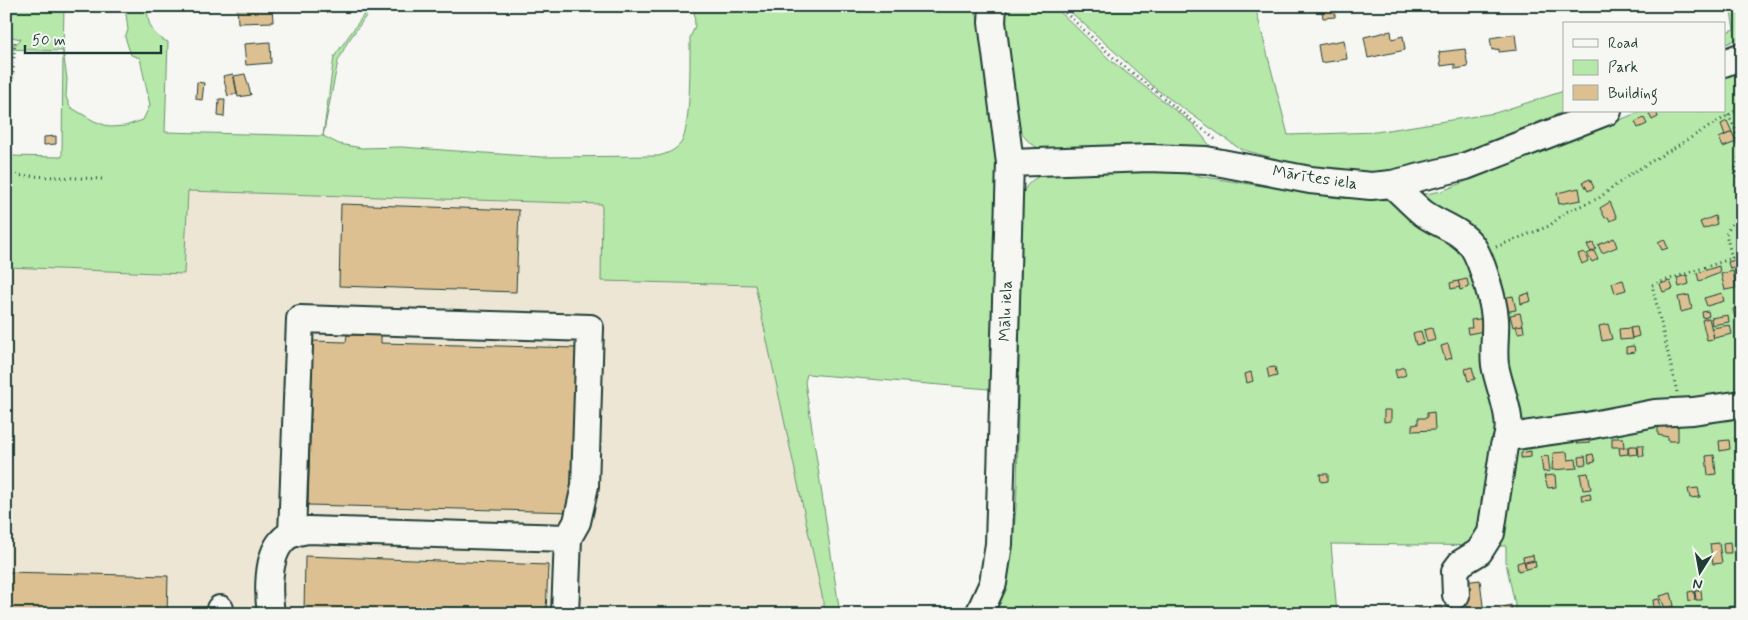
<svg xmlns="http://www.w3.org/2000/svg" width="1748" height="620" font-family="Mynerve,sans-serif">
<style>
.built{fill:#eee6d5}
.green{fill:#b5e8a9;stroke:#6a926e}
.building{fill:#dcc091;stroke:#1f3d34}
.lines{fill:none;stroke-linecap:round;stroke-linejoin:round}
.minor-casing{stroke:#1f3d34;stroke-width:30}
.path{stroke:#1f3d34;stroke-width:3;stroke-dasharray:1 4;stroke-linecap:butt}
.minor{stroke:#f6f6f2;stroke-width:26}
.labels{text-anchor:middle;dominant-baseline:central;stroke-width:4;stroke-linejoin:round;paint-order:stroke}
.street-label{font-size:16px;fill:#1f3d34;stroke:#f6f6f2}
</style>
<rect width="100%" height="100%" fill="#f6f6f2"/>
<filter id="ink" filterUnits="userSpaceOnUse"><feTurbulence type="fractalNoise" baseFrequency=".02" numOctaves="2"/><feDisplacementMap in="SourceGraphic" scale="10" xChannelSelector="R" yChannelSelector="G"/><feConvolveMatrix kernelMatrix="1 2 1 2 8 2 1 2 1" color-interpolation-filters="sRGB"/></filter>
<g filter="url(#ink)">
<path class="built" d="M188,191l415,13 -2,77 154,4 71,329h-820v-347l178,7z"/>
<g class="green">
<path d="M6,6h58l-1,45 4,28 -1,18 4,10 24,14 16,6 15,-1 18,-6 7,-15 -10,-47 -9,-3 -6,-18 3,-7 -3,-24h23c-2,16 4,30 20,36l-3,90 158,4 11,-79 36,-51h3l-26,37 -9,18 -15,75 16,8 23,4 39,-1 140,10 117,-1c8,-2 17,-5 23,-13 10,-14 9,-85 9,-105l5,-12 -1,-20h279l8,20 16,121 -4,239 -4,3 -182,-15 -2,8 35,232h-14l-71,-329 -154,-4 1,-77 -414,-13 -4,83 -178,-7v-111l56,1 1,-106 -57,-2v-4l10,-1 5,-5 -15,-3z"/>
<path d="M1004,6h50l56,54 83,64 18,23 -165,4c-12,-4 -21,-10 -26,-22 -6,-11 -6,-25 -8,-38 -4,-28 -6,-56 -8,-85z"/>
<path d="M1064,6h191l33,129 88,-3 119,-19 69,-22v20h2l-109,44 -77,19 -59,-3 -81,-22 -84,-60z"/>
<path d="M1730,6h12v31l-18,8v-12l10,-4z"/>
<path d="M1742,63v551h-225l-11,-51v-17l-175,-2 6,70h-343c27,-66 23,-140 24,-210 1,-67 4,-134 3,-201 2,-15 7,-22 21,-28l85,-5 53,3 158,25 55,2 49,-9 200,-80h82v-33l12,-13z"/>
</g>
<g class="building">
<path d="M237,6h35l1,16 -35,1z"/>
<path d="M1314,6h28l1,3 -8,1v7l-12,1 -1,-7h-8z"/>
<path d="M1391,31l1,8 11,-3 2,14 -37,8 -4,-21z"/>
<path d="M1515,34l2,16 -18,2v-3l-7,1 -2,-12z"/>
<path d="M1344,40l3,19 -26,4 -3,-18z"/>
<path d="M270,42l1,21 -25,2 -2,-21z"/>
<path d="M1465,49l3,18 -13,2v-5l-14,2 -2,-14z"/>
<path d="M6,55h6l-2,29h-4z"/>
<path d="M233,74l4,20 -9,2 -5,-20z"/>
<path d="M245,74l6,21 -13,2 -4,-21z"/>
<path d="M197,82l7,1 -2,17 -6,-1z"/>
<path d="M219,99h6l-1,18 -6,-1z"/>
<path d="M6,109h3l-2,26h-1z"/>
<path d="M1656,111l2,6 -6,3 -3,-6z"/>
<path d="M1644,118l3,6 -9,4 -3,-6z"/>
<path d="M1727,121l5,11 -7,3 -4,-11z"/>
<path d="M1732,132l4,10 -13,5 -4,-9z"/>
<path d="M56,136v8l-12,1v-8z"/>
<path d="M1590,179l4,9 -6,3 -5,-9z"/>
<path d="M1579,188l2,12 -22,4 -2,-11z"/>
<path d="M1610,202l7,16 -7,3 -2,-4 -3,1 -5,-10z"/>
<path d="M341,204l178,6 -3,82 -177,-6z"/>
<path d="M1715,216l2,8 -14,5 -3,-7z"/>
<path d="M1614,238l3,9 -15,6 -4,-8z"/>
<path d="M1664,239l4,9 -6,2 -4,-8z"/>
<path d="M1593,243l3,6 -5,3 -4,-7z"/>
<path d="M1594,251l4,8 -6,3 -5,-8z"/>
<path d="M1584,252l4,9 -6,3 -4,-10z"/>
<path d="M1739,259l1,7 -10,3 -2,-7z"/>
<path d="M1719,266l1,7 -21,8 -2,-8z"/>
<path d="M1733,271l3,17 -11,2 -4,-16z"/>
<path d="M1687,275l2,9 -10,3 -2,-9z"/>
<path d="M1467,279l2,8 -9,3 -2,-9z"/>
<path d="M1623,280l3,10 -11,3 -3,-10z"/>
<path d="M1458,281l2,6 -9,2 -1,-6z"/>
<path d="M1670,281l3,8 -10,3 -3,-8z"/>
<path d="M1529,293l2,8 -10,3 -1,-8z"/>
<path d="M1722,293l2,8 -17,5 -3,-8z"/>
<path d="M1689,295l3,14 -11,3 -3,-15z"/>
<path d="M1513,296l3,14 -12,2 -2,-14z"/>
<path d="M1742,307v10l-7,1 -2,-9z"/>
<path d="M1708,311l1,5 -6,2 -1,-6z"/>
<path d="M1520,313l3,12 -10,2 -3,-12z"/>
<path d="M1728,315l1,7 -17,3 -1,-7z"/>
<path d="M1487,318l2,12 -21,4 -1,-6h5l-1,-8z"/>
<path d="M1709,318l5,21 -7,1 -5,-20z"/>
<path d="M1608,324l4,15 -10,2 -3,-15z"/>
<path d="M1523,325l1,7 -6,1 -2,-7z"/>
<path d="M1730,325l2,9 -18,4 -2,-10z"/>
<path d="M1637,327l2,9 -7,2 -2,-10z"/>
<path d="M1432,328l3,12 -8,2 -3,-12z"/>
<path d="M1630,328l2,11 -12,1 -1,-11z"/>
<path d="M1421,331l3,12 -8,2 -3,-12z"/>
<path d="M347,335h34v8l197,5 -6,164 -264,-7 5,-164 33,1z"/>
<path d="M1448,344l4,14 -7,2 -4,-14z"/>
<path d="M1634,346l1,6 -9,1v-6z"/>
<path d="M1275,367l2,9 -8,2 -2,-10z"/>
<path d="M1404,367l2,8 -9,3 -2,-8z"/>
<path d="M1472,367l3,12 -7,2 -3,-12z"/>
<path d="M1251,372l2,9 -6,2 -2,-9z"/>
<path d="M1384,410h7v11l-7,1z"/>
<path d="M1434,412l1,18 -23,1v-6l6,-1v-6h9v-5z"/>
<path d="M1678,424v17h-10v-4l-10,-2v-10z"/>
<path d="M1589,433v10l-12,1v-9z"/>
<path d="M1612,438h11l1,9h-12z"/>
<path d="M1729,440l1,9 -10,2 -1,-10z"/>
<path d="M1638,445h5l1,11h-5z"/>
<path d="M1631,446h6l1,8 -9,1 -1,-8z"/>
<path d="M1628,447v7l-8,1 -1,-7z"/>
<path d="M1531,451v6l-10,1v-5z"/>
<path d="M1567,452l1,8 8,-1 1,9 -25,2 1,-17z"/>
<path d="M1593,454l2,8 -6,1 -1,-8z"/>
<path d="M1714,455l2,19 -8,1 -2,-19z"/>
<path d="M1548,456l2,15 -7,1 -2,-15z"/>
<path d="M1585,456l1,8 -6,1 -1,-8z"/>
<path d="M1588,473l3,16 -8,1 -3,-16z"/>
<path d="M1320,474h8v7l-7,1z"/>
<path d="M1555,475l1,12 -8,1 -4,-12z"/>
<path d="M1698,488l2,9 -10,1 -2,-9z"/>
<path d="M1590,493l1,6 -9,1 -1,-5z"/>
<path d="M1730,542l1,11h-7l-1,-10z"/>
<path d="M1719,543l3,20 -9,1 -3,-20z"/>
<path d="M1533,555l1,5 -10,2 -1,-5z"/>
<path d="M305,556l243,9 -2,49h-242z"/>
<path d="M1524,561l2,8 -8,2 -1,-8z"/>
<path d="M1535,561l1,6 -10,2 -1,-6z"/>
<path d="M6,572l162,4 -1,38h-161z"/>
<path d="M1480,580l4,34h-16l-4,-32z"/>
<path d="M1701,590l1,10h-6l-1,-9z"/>
<path d="M1694,591l1,9 -6,1 -1,-9z"/>
<path d="M1671,593l3,13 -9,2 -5,-12z"/>
<path d="M1659,599l2,8 -7,1 -1,-8z"/>
<path d="M1511,605l2,9h-12l-1,-6z"/>
<path d="M1442,606l1,8h-25v-5z"/>
<path d="M1734,606l1,8h-7l-1,-7z"/>
</g>
<g class="lines">
<g class="minor-casing">
<g id="minor">
<path d="M1724,63l18,-7"/>
<path d="M1010,163l139,-5 57,2 104,20 61,6 21,-2 74,-18 142,-55"/>
<path d="M1392,184c10,9 20,20 31,29 16,12 37,16 50,34 9,14 21,55 22,72 1,16 -2,31 0,46 4,25 22,58 9,81l-13,87 -12,19 -18,11 -6,8 1,24"/>
<path d="M1509,437l78,-11 68,-13 38,-2 49,-7"/>
<path d="M292,534l8,-215 290,9 -5,158 -8,36 -9,16"/>
<path d="M220,614v-5"/>
<path d="M271,614c-3,-21 -4,-57 11,-73 7,-8 16,-9 26,-11l260,8 -3,76"/>
<path d="M979,614l14,-31 6,-39 11,-381 -18,-141 1,-16"/>
</g>
</g>
<g class="path">
<path d="M1058,6l56,52 102,82"/>
<path d="M6,86l6,1 3,-47"/>
<path d="M1728,115l7,13 5,27 -5,15 7,24"/>
<path d="M6,175l97,4"/>
<path d="M1496,247l53,-21 17,-14 33,-14 33,-25 110,-66"/>
<path d="M1732,258l-6,-24 16,-28"/>
<path d="M1677,392l-25,-107 90,-30"/>
<path d="M1740,426l2,12"/>
</g>
<use href="#minor" class="minor"/>
</g>
</g>
<g class="labels">
<g class="street-label">
<text transform="translate(1315 178) rotate(9)">Mārītes iela</text>
<text transform="translate(1006 311) rotate(-88)">Mālu iela</text>
</g>
</g>
<rect width="1748" height="620" fill="none" stroke="#f6f6f2" stroke-width="25"/>
<rect x="12" y="12" width="1723" height="595" fill="none" stroke="#1f3d34" stroke-width="2" filter="url(#ink)"/>
<rect x="1563" y="22" width="162" height="90" fill="#f6f6f2" stroke="#a0aca6"/>
<rect x="1573" y="39" width="25" height="8" fill="#f6f6f2" stroke="#a0aca6"/>
<text x="1608" y="48" font-size="15" fill="#1f3d34">Road</text>
<rect x="1573" y="60" width="25" height="15" fill="#b5e8a9" stroke="#a0aca6"/>
<text x="1608" y="72" font-size="15" fill="#1f3d34">Park</text>
<rect x="1573" y="85" width="25" height="15" fill="#dcc091" stroke="#a0aca6"/>
<text x="1608" y="98" font-size="15" fill="#1f3d34">Building</text>
<g transform="translate(1700 572) rotate(191)" stroke="#f6f6f2" stroke-width="4" paint-order="stroke">
<path d="M0-4L9 19L0 12L-9 19Z" fill="#1f3d34"/>
<text y="-8" font-size="14" font-weight="bold" text-anchor="middle" fill="#1f3d34">N</text>
</g>
<path d="M25 45v8h136v-8" fill="none" stroke="#1f3d34" stroke-width="2.5"/>
<text x="32" y="45" font-size="15" fill="#1f3d34" stroke="#f6f6f2" stroke-width="4" paint-order="stroke">50 m</text>
</svg>
